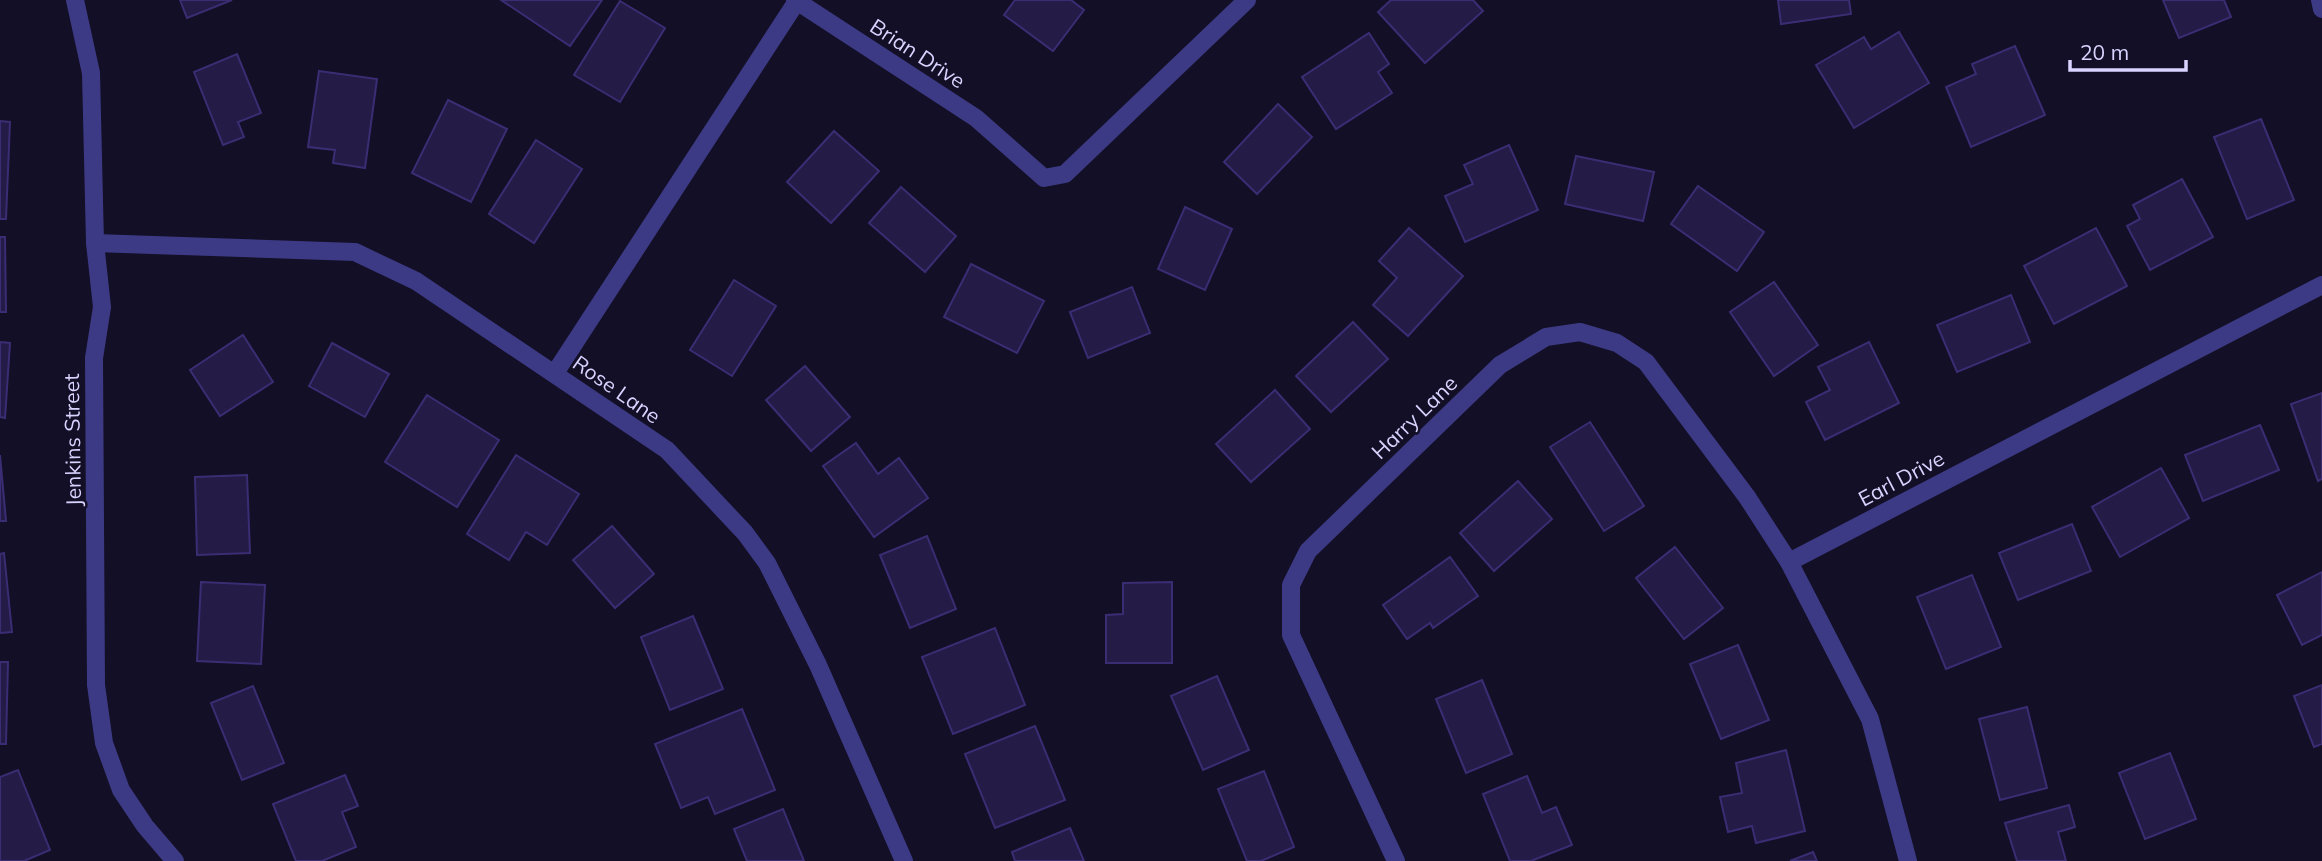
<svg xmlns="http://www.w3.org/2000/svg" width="2322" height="861" font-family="Mulish,sans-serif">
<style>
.building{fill:#241b47;stroke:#3b2d73;stroke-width:2}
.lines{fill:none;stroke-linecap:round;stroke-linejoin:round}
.street{stroke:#3d3a85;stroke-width:18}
.labels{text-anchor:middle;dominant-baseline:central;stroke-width:5;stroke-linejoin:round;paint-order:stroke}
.street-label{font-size:21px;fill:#d9d4ff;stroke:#130f26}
</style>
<rect width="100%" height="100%" fill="#130f26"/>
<g class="building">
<path d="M180,0h52l-45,18z"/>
<path d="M501,0h101l-32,46z"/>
<path d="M1015,0h56l13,10 -31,41 -49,-36z"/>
<path d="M1391,0h82l10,11 -58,52 -47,-51z"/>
<path d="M1778,0h71l2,14 -70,10z"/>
<path d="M2163,0h61l7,17 -52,21z"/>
<path d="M620,1l45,27 -45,74 -46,-27z"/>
<path d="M1899,32l30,51 -75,45 -38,-63 48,-28 7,12z"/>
<path d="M1369,33l20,31 -11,8 14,21 -56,36 -34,-52z"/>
<path d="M2015,46l30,69 -74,32 -25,-60 30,-13 -4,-10z"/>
<path d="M237,54l24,59 -23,9 6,15 -21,8 -29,-73z"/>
<path d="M319,71l58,8 -12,89 -32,-5 2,-13 -27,-3z"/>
<path d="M448,100l59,29 -36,73 -59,-29z"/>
<path d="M1278,104l34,33 -55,57 -33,-32z"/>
<path d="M2261,119l33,81 -47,19 -33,-82z"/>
<path d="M0,121l10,1 -4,97h-6z"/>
<path d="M834,131l45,40 -48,52 -44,-41z"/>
<path d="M536,140l46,29 -48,74 -45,-29z"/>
<path d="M1509,145l29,65 -73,32 -20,-46 28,-12 -9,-19z"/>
<path d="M1576,156l78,16 -11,49 -78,-17z"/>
<path d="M2182,179l31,58 -63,33 -23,-44 13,-7 -7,-14z"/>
<path d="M1698,186l66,46 -27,39 -66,-47z"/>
<path d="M901,187l55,49 -31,36 -56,-49z"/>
<path d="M1185,207l47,22 -27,61 -47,-21z"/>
<path d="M1409,228l54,48 -55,60 -35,-31 24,-27 -18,-17z"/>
<path d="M2096,228l31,58 -73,38 -30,-58z"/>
<path d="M0,237h5l1,75h-6z"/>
<path d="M971,264l73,37 -27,52 -73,-36z"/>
<path d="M734,280l42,26 -44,70 -42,-26z"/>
<path d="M1774,282l44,63 -44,31 -44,-64z"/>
<path d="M1132,287l18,46 -62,25 -18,-46z"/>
<path d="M2011,295l19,47 -73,30 -20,-47z"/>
<path d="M1353,322l35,37 -57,53 -35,-36z"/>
<path d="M243,335l30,47 -53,34 -30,-46z"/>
<path d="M0,342l10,1 -5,75 -5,-1z"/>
<path d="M1869,342l30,61 -74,37 -19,-38 24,-12 -12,-23z"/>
<path d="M332,343l57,31 -24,43 -56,-31z"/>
<path d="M805,366l45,51 -39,34 -45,-51z"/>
<path d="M1275,390l35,39 -59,53 -35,-38z"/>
<path d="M2322,393v86l-4,2 -27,-77z"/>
<path d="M427,395l72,45 -42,67 -72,-45z"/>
<path d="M1590,422l54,84 -40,25 -54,-84z"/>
<path d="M2260,425l19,45 -76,31 -18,-46z"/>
<path d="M856,443l22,31 21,-16 29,40 -54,39 -51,-71z"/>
<path d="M0,455l6,66h-6z"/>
<path d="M516,455l63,39 -32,51 -21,-13 -17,28 -42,-26z"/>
<path d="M2161,468l28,50 -69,39 -28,-50z"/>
<path d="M247,475l3,78 -53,2 -2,-78z"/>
<path d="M1518,481l34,38 -58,52 -34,-38z"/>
<path d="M2072,524l19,47 -73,29 -19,-47z"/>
<path d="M612,526l42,48 -39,34 -42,-48z"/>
<path d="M927,536l29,73 -46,19 -30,-73z"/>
<path d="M1675,547l48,61 -39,31 -48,-61z"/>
<path d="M4,553l8,79 -12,1v-79z"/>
<path d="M1450,557l28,39 -45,32 -3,-5 -23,16 -24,-34z"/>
<path d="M2322,572v63l-20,10 -25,-50z"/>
<path d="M1972,575l29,72 -55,22 -29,-72z"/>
<path d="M201,582l64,3 -4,79 -64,-3z"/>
<path d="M1172,582v81h-66v-48l17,-1v-31z"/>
<path d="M693,616l30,73 -53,21 -29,-73z"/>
<path d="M995,628l30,77 -72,29 -31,-77z"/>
<path d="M1738,645l31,75 -48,19 -31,-75z"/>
<path d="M0,662h8l-2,82h-6z"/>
<path d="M1217,676l32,74 -46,20 -32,-74z"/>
<path d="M1482,680l30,74 -46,19 -30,-74z"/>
<path d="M2322,685v59l-8,3 -20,-51z"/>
<path d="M253,686l31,77 -42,17 -31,-77z"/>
<path d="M2027,707l20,81 -47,12 -21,-81z"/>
<path d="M742,709l33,81 -60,24 -7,-17 -27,11 -26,-64z"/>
<path d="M1035,726l30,74 -70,28 -30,-74z"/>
<path d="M1786,750l19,81 -49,12 -4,-17 -24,6 -8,-35 22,-4 -6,-30z"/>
<path d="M2170,753l26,66 -51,20 -26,-66z"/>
<path d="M18,770l32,80 -26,11h-24v-84z"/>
<path d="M1264,771l30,76 -33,14h-14l-29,-72z"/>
<path d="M345,775l13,31 -16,6 14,35 -34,14h-26l-23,-57z"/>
<path d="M1527,776l15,37 14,-6 16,38 -41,16h-21l-27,-67z"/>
<path d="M2069,805l6,22 -17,5 8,29h-49l-12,-38z"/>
<path d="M783,809l21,52h-57l-13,-32z"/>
<path d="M1070,828l14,33h-69l-3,-9z"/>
<path d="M1813,852l4,9h-27z"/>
</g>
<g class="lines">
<g class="street">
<path d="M75,0l16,73 4,170 7,64 -8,51 2,327 8,58 17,47 24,36 30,35"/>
<path d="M795,0l181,118 68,60 21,-4 182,-174"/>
<path d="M2320,0l2,9"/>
<path d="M95,243l260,9 61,29 251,169 78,83 22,30 51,102 86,196"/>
<path d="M555,373l242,-372"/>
<path d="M1789,562l533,-277"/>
<path d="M1396,861l-105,-226v-50l17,-34 192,-186 46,-28 34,-5 37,11 29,19 101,135 42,65 81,157 38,142"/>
</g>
</g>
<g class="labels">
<g class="street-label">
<text transform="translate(918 53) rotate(33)">Brian Drive</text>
<text transform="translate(617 389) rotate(35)">Rose Lane</text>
<text transform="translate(1414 417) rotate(-44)">Harry Lane</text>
<text transform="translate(72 440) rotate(-91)">Jenkins Street</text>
<text transform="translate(1901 478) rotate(-28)">Earl Drive</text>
</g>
</g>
<path d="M2070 60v10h116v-10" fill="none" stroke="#d9d4ff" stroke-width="3.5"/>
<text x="2080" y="60" font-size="21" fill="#d9d4ff" stroke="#130f26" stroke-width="5" paint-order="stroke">20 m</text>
</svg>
